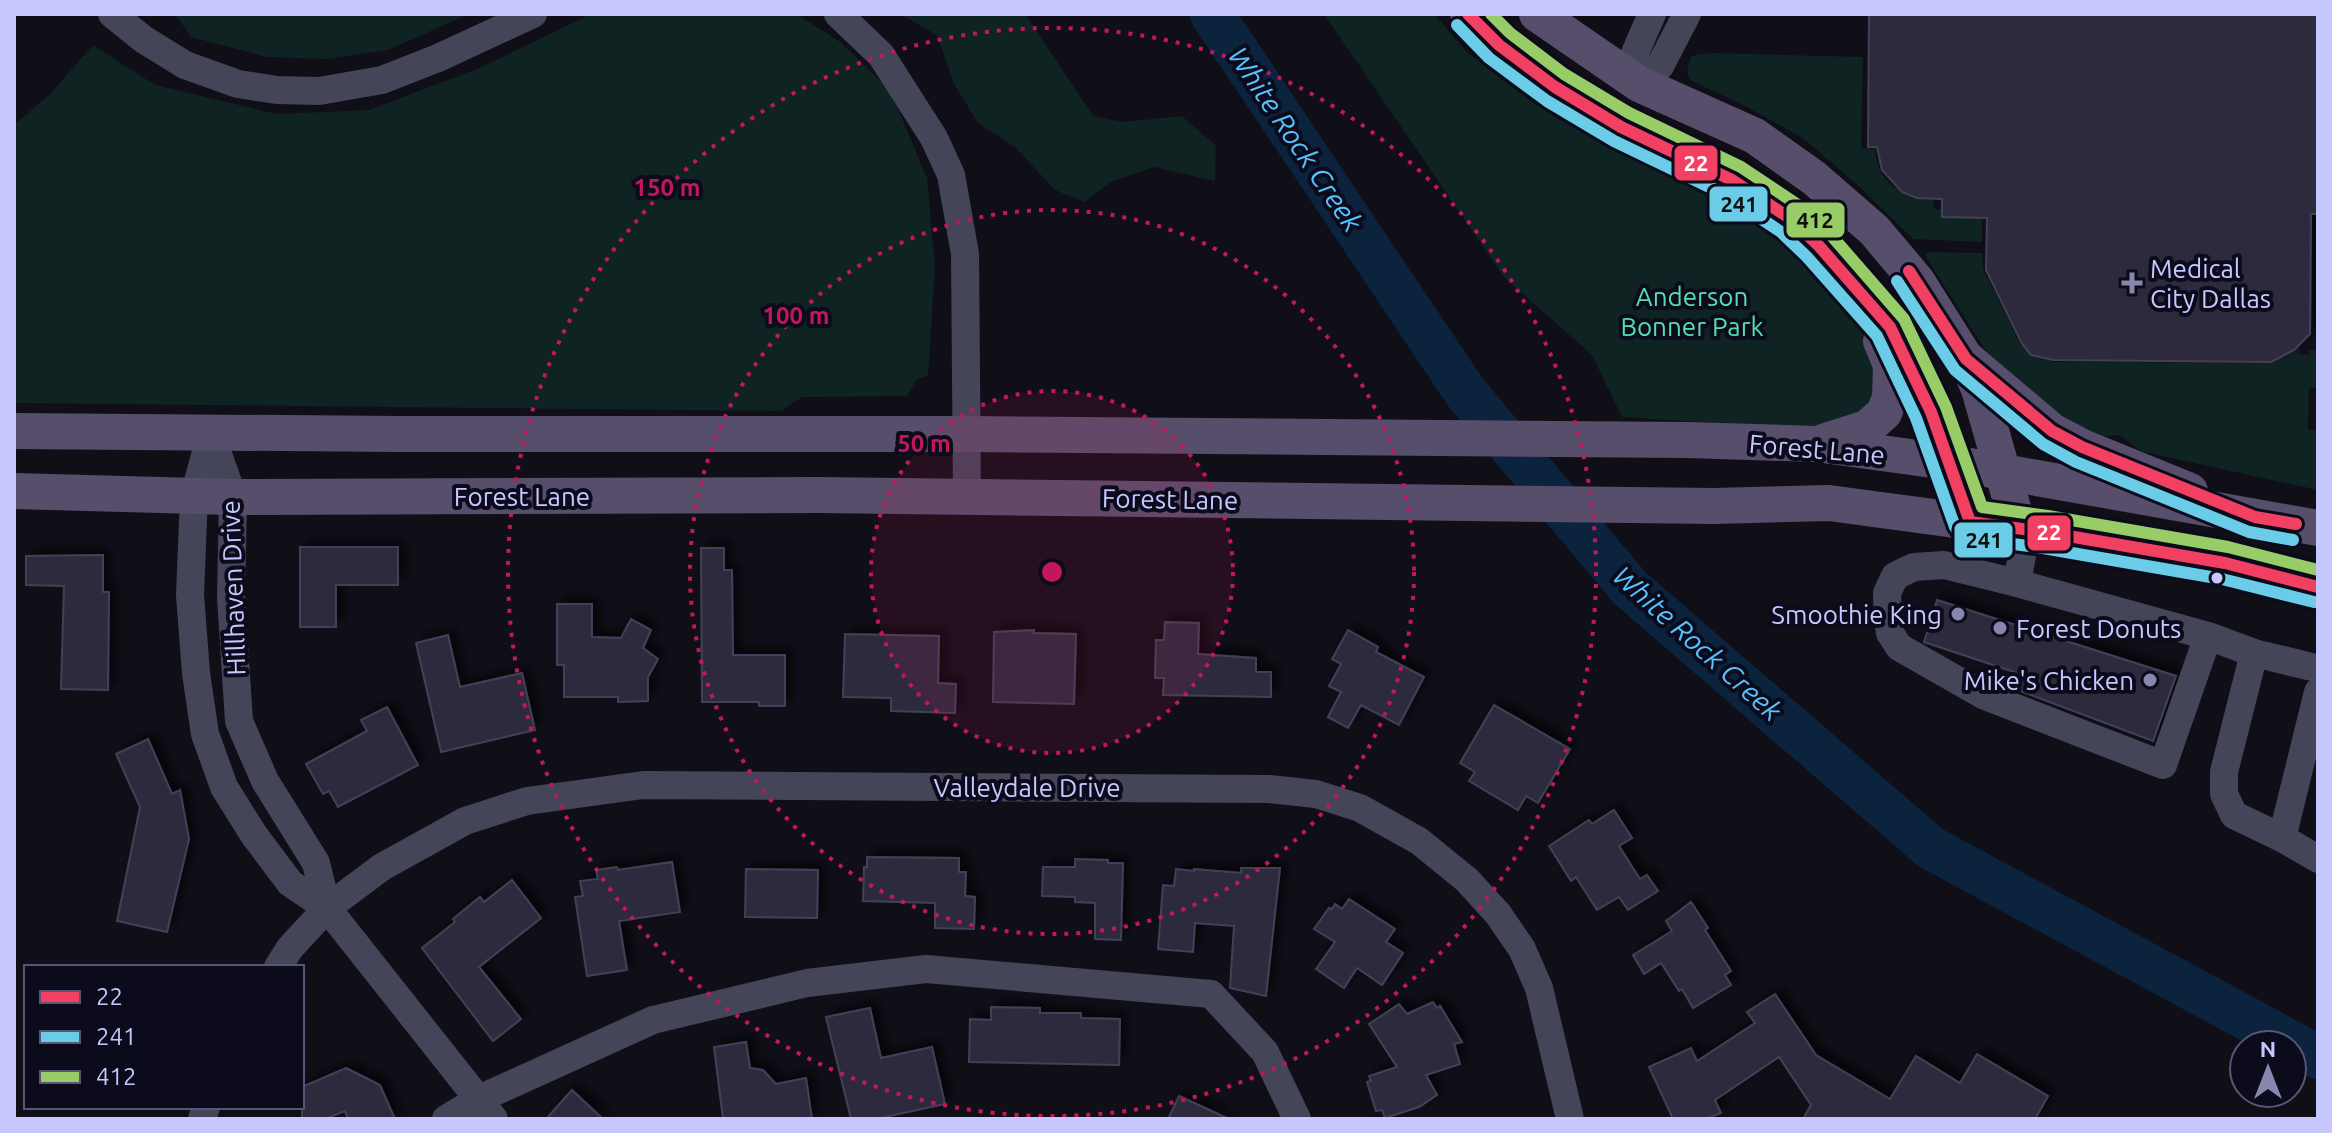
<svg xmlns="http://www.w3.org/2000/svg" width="2332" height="1133" font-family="Ubuntu,sans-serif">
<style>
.green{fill:#0e2322}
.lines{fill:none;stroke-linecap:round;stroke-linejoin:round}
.river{stroke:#0b233d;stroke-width:44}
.building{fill:#2d2b3c;stroke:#424158;stroke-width:2;filter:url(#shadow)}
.minor{stroke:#444559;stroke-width:28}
.major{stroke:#574e6c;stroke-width:36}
.bus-1-casing{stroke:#0c0b1c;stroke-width:18}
.bus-2-casing{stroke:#0c0b1c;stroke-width:18}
.bus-3-casing{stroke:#0c0b1c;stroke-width:18}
.bus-1{stroke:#f24062;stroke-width:12}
.bus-2{stroke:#6bcce7;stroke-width:12}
.bus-3{stroke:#98cc67;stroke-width:12}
.ring{fill:none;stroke:#c2185b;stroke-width:4;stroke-dasharray:4 8}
.poi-dot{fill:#8787ae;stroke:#0c0b1c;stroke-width:3}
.bus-dot{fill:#c7c7ff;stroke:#0c0b1c;stroke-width:3}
.labels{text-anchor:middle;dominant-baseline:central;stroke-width:8;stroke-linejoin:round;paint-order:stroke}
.poi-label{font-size:26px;fill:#c7c7ff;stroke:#0c0b1c;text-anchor:start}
.park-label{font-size:26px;fill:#53dfae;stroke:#0c0b1c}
.street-label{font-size:26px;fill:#c7c7ff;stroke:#0c0b1c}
.water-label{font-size:28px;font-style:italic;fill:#55c1ff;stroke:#0c0b1c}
.centre{fill:#c2185b;stroke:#0c0b1c;stroke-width:4}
.ring-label{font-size:24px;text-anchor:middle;font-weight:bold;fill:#c2185b;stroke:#0c0b1c;stroke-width:8;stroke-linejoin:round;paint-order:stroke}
.line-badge{stroke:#0c0b1c;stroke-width:3}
.badge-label{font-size:22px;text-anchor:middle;font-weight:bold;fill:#fff}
.pale-badge-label{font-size:22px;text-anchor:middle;font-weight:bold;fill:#111}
</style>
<defs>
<filter id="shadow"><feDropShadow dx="7" dy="-7" stdDeviation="4" flood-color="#0009"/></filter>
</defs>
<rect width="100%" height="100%" fill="#100f18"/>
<g class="green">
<path d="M175,14h294l-81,36 -61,9 -60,-2 -76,-20z"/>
<path d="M591,14h205l43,27 51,49 37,88 8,88 -7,110 -11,3 -10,17 -105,1 -21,14 -767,-8v-278l36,-31 43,-49 62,40 122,29 92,-4 113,-43z"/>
<path d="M900,14h125l68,102 30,6 59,-6 34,30 -1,35 -61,-14 -43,15 -27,20 -29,-12 -39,-42 -38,-25 -24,-39 -17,-49z"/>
<path d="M1324,14h110c11,12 21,25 32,37 9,8 20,15 29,23 37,29 76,55 119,74 25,12 54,19 79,32 75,43 142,97 188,170l-10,62 -58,17 -191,-12 -30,-62 -88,-78z"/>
<path d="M1711,53l152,4 -2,91 14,1c3,36 26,47 58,48l1,12 48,1v32l-69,-3 -51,-50 -58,-50 -59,-33 -55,-26 -3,-9 4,-14 8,-3z"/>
<path d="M1929,252l53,1 1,16 37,75 11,12 23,6 218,1 27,-17 1,9h9v-5h9v38h-9l-1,41 10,1v60l-165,-36 -12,-3 -22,-16 -17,1 -16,-7 -29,-17 -52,-40 -21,-24 -58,-91 -1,-2z"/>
</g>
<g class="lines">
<path class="river" d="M1212,14l254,379 164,195 301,260 387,209"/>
</g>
<g class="building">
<path d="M1869,14h449v200h-7l-1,120 -16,16 -23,12 -218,-2 -22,-5 -9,-11 -36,-74 1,-52 -45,-1v-18l-25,-1 -15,-6 -20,-22 -5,-23h-9z"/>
<path d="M300,547h98v38h-62v42h-36z"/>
<path d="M701,548h23v22h8l1,85h52v51h-26v-4h-57z"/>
<path d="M103,555v37h6l-1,98 -47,-1 3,-103 -38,-1v-29z"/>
<path d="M1937,600l239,76 -23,65 -141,-53 5,-15 -93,-31z"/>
<path d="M557,604h35v33l29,1 10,-19 20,11 -8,18 15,11 -10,18v24l-30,1v-5h-54v-32h-7z"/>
<path d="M1165,622l34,1 -1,31 58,4v14h15v25l-108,-2 1,-17h-9l1,-38h8z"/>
<path d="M1034,630v3l42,1 -2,70 -81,-2 1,-70z"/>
<path d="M1348,630l30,17 -2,5 48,25 -25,48 -38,-20 -13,23 -20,-11 13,-25 -12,-6 12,-22 -9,-5z"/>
<path d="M845,634l94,2 -1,47 18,1 -1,29 -64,-2v-13l-48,-1z"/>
<path d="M448,635l12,52 62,-14 13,57 -94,22 -25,-109z"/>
<path d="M1494,705l76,44 -32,54 -12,-7 -8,14 -49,-29 6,-9 -15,-9z"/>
<path d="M387,707l31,58 -80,42 -9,-16 -6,3 -17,-30 61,-33 -6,-11z"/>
<path d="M148,739l24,55 8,-4 9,49 -22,93 -50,-11 23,-114 -24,-53z"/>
<path d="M1614,810l18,28 -13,8 21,33 7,-4 11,16 -30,19 -9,-13 -22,13 -21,-33 -5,4 -22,-35 40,-26 3,4z"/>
<path d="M867,857l92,1v14h7l-1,24 10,1 -1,32 -39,-1v-25l-72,-2 1,-34h3z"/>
<path d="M1075,859l33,1v3h15l-2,77 -26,-1v-36l-20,-1v-5l-33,-1 1,-29h32z"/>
<path d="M672,862l8,50 -61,9 8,49 -40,6 -12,-79 8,-1 -3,-15 18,-2 -2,-9 21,-3 1,3z"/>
<path d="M1241,868h39l-14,128 -36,-8 4,-62 -39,-3 -2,29 -35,-3 5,-64 11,1 2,-17 18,2v-2l47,4z"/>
<path d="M746,869l72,1 -1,48 -72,-1z"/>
<path d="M512,880l29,38 -62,49 42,52 -28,22 -71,-93 33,-26 -2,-3 27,-22 4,5z"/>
<path d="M1349,899l46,30 -9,13 17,11 -21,32 -25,-17 -13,20 -28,-19 19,-27 -21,-13 15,-21 3,1 3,-5 7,5z"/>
<path d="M1691,902l17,26 -3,2 26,41 -6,4 6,10 -38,23 -11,-19 -3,2 -18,-28 -17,11 -11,-19 39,-24 -6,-10z"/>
<path d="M1775,994l41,61 74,44 26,-43 44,27 17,-29 71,42 -13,23h-232l8,-14 -32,-48 -64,43 6,13 -15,6h-33l-24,-52 42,-19 6,13 58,-38 -8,-11z"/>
<path d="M1433,1002l4,6 3,-2 22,36 -8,2 6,20 -34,11 11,20 -18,12 -34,11 -3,-8 -6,1 -9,-29 4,-1 -2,-5 28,-9 -28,-43 30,-20 8,10z"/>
<path d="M991,1007l49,1v5h41v5l39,1 -1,46 -150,-3 1,-43 21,1z"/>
<path d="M870,1008l11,50 51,-11 13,57 -69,15h-25l-25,-102z"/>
<path d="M746,1042l4,26 13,2 13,14 30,-6 6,41h-89l-9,-72z"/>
<path d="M346,1068l34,17 15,34h-47l-3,-8 -20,8h-23v-32z"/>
<path d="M572,1090l31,29h-57z"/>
<path d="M1179,1096l50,23h-61z"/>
</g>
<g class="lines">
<g class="minor">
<path d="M112,14l31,25 42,26 53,19 39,6 42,1 63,-11 56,-22 95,-44"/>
<path d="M838,14l43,41 53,83 17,37 14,79 2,242"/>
<path d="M1639,84l21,-18 27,-52"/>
<path d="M1639,84l-4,-31 17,-39"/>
<path d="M211,434l-17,62 -4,99 6,78 9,61 19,53 30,48 36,48 37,25 167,211"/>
<path d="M211,434l22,63 -2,101 8,123 26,60 51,82 11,45"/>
<path d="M2017,583l5,-28 -3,-26"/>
<path d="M2208,636l-45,129 -178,-69 -86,-49 -9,-14 -2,-13 -1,-27 8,-17 19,-9 30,-2 73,18 191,53 46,17 62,15"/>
<path d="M2254,653l-30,119v22l10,21 48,23 36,21"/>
<path d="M2282,838l36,-146"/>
<path d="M278,967l12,-19 37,-40 55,-41 83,-46 62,-20 116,-16 626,4 47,5 44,14 59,33 48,39 31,34 24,35 17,39 31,131"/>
<path d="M202,1119l4,-12"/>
<path d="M446,1119l33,-20 174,-79 154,-37 119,-14 285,25 54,58 32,67"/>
</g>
<g class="major">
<path d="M1468,14l31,31 56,42 66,40 111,53 59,39 28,27 71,81 41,85 39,110"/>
<path d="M1537,14l102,70 116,52 59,42 60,52 43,51 49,78 13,30 40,140"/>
<path d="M1968,360l84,71 30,16 108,44"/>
<path d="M14,431l385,3h569l720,6 128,4 131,18 371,66"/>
<path d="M1823,442l44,-14 17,-15 6,-15 1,-33 -10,-24"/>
<path d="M14,491l219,6 585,-2 896,11 115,-3 216,29 180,31 93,24"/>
</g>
<g class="bus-1-casing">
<g id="bus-1">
<path d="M1468,14l31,31 56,42 66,40 111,53 59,39 28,27 71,81 41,85 39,110 75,10 180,31 93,24"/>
<path d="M1909,271l57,88 86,72 30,16 173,70 41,7"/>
</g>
</g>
<g class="bus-2-casing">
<g id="bus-2">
<path d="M1457,25l32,33 58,43 67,40 110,53 57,38 26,25 70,79 39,82 39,109 6,8 7,3 75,10 179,31 92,23"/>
<path d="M1897,281l58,89 88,74 33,18 173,70 44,8"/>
</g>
</g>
<g class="bus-3-casing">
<path id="bus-3" d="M1491,14l19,19 54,41 65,39 112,54 60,40 29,27 74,85 42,88 36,100 66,9 180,31 90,23"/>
</g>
<use href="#bus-1" class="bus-1"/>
<use href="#bus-2" class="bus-2"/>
<use href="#bus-3" class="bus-3"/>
</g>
<circle cx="1052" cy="572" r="181" fill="#c2185b" fill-opacity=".12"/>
<g class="ring">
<circle cx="1052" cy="572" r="181"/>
<circle cx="1052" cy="572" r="362"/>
<circle cx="1052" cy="572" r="544"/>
</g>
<g class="poi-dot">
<path d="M2128 271h8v8h8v8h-8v8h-8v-8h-8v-8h8z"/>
<circle cx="1958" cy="614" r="8"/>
<circle cx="2000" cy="628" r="8"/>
<circle cx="2150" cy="680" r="8"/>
</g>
<circle class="bus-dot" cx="2217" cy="578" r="7"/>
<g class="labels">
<g class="poi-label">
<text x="2150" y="268">Medical<tspan x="2150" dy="30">City Dallas</tspan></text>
<text x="1942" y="614" text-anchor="end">Smoothie King</text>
<text x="2016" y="628">Forest Donuts</text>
<text x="2134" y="680" text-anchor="end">Mike's Chicken</text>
</g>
<g class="park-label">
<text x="1692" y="296">Anderson<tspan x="1692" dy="30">Bonner Park</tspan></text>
</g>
<g class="street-label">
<text transform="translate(1817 449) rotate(5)">Forest Lane</text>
<text x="522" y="496">Forest Lane</text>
<text transform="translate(1170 499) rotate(1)">Forest Lane</text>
<text transform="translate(233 588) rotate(-92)">Hillhaven Drive</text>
<text x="1027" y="787">Valleydale Drive</text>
</g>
<g class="water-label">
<text transform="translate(1296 139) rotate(56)">White Rock Creek</text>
<text transform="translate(1698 643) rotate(42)">White Rock Creek</text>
</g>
</g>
<circle cx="1052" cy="572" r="12" class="centre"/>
<g class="ring-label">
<text x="667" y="196">150 m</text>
<text x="796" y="324">100 m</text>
<text x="924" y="452">50 m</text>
</g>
<g class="line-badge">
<rect x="1673" y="144" width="46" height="38" rx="8" fill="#f24062"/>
<rect x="1708" y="185" width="61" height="38" rx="8" fill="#6bcce7"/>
<rect x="1785" y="201" width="61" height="38" rx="8" fill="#98cc67"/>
<rect x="2026" y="514" width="46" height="38" rx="8" fill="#f24062"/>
<rect x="1953" y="521" width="61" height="38" rx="8" fill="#6bcce7"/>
</g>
<g class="badge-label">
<text x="1696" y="171">22</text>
<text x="2049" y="540">22</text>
</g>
<g class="pale-badge-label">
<text x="1739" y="212">241</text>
<text x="1815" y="228">412</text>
<text x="1984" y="548">241</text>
</g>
<rect width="2332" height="1133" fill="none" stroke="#c7c7ff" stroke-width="32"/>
<rect x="24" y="965" width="280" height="144" fill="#0c0b1c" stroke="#575677" stroke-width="2"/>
<rect x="40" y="991" width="40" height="12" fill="#f24062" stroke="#575677" stroke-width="2"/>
<text x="96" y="1005" font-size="24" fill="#c7c7ff">22</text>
<rect x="40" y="1031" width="40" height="12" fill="#6bcce7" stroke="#575677" stroke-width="2"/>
<text x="96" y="1045" font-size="24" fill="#c7c7ff">241</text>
<rect x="40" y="1071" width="40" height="12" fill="#98cc67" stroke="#575677" stroke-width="2"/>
<text x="96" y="1085" font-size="24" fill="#c7c7ff">412</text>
<g transform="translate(2268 1069)"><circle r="38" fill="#0c0b1c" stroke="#575677" stroke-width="2"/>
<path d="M0-6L14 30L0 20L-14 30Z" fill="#8787ae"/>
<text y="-12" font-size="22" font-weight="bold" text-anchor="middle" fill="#c7c7ff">N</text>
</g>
</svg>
